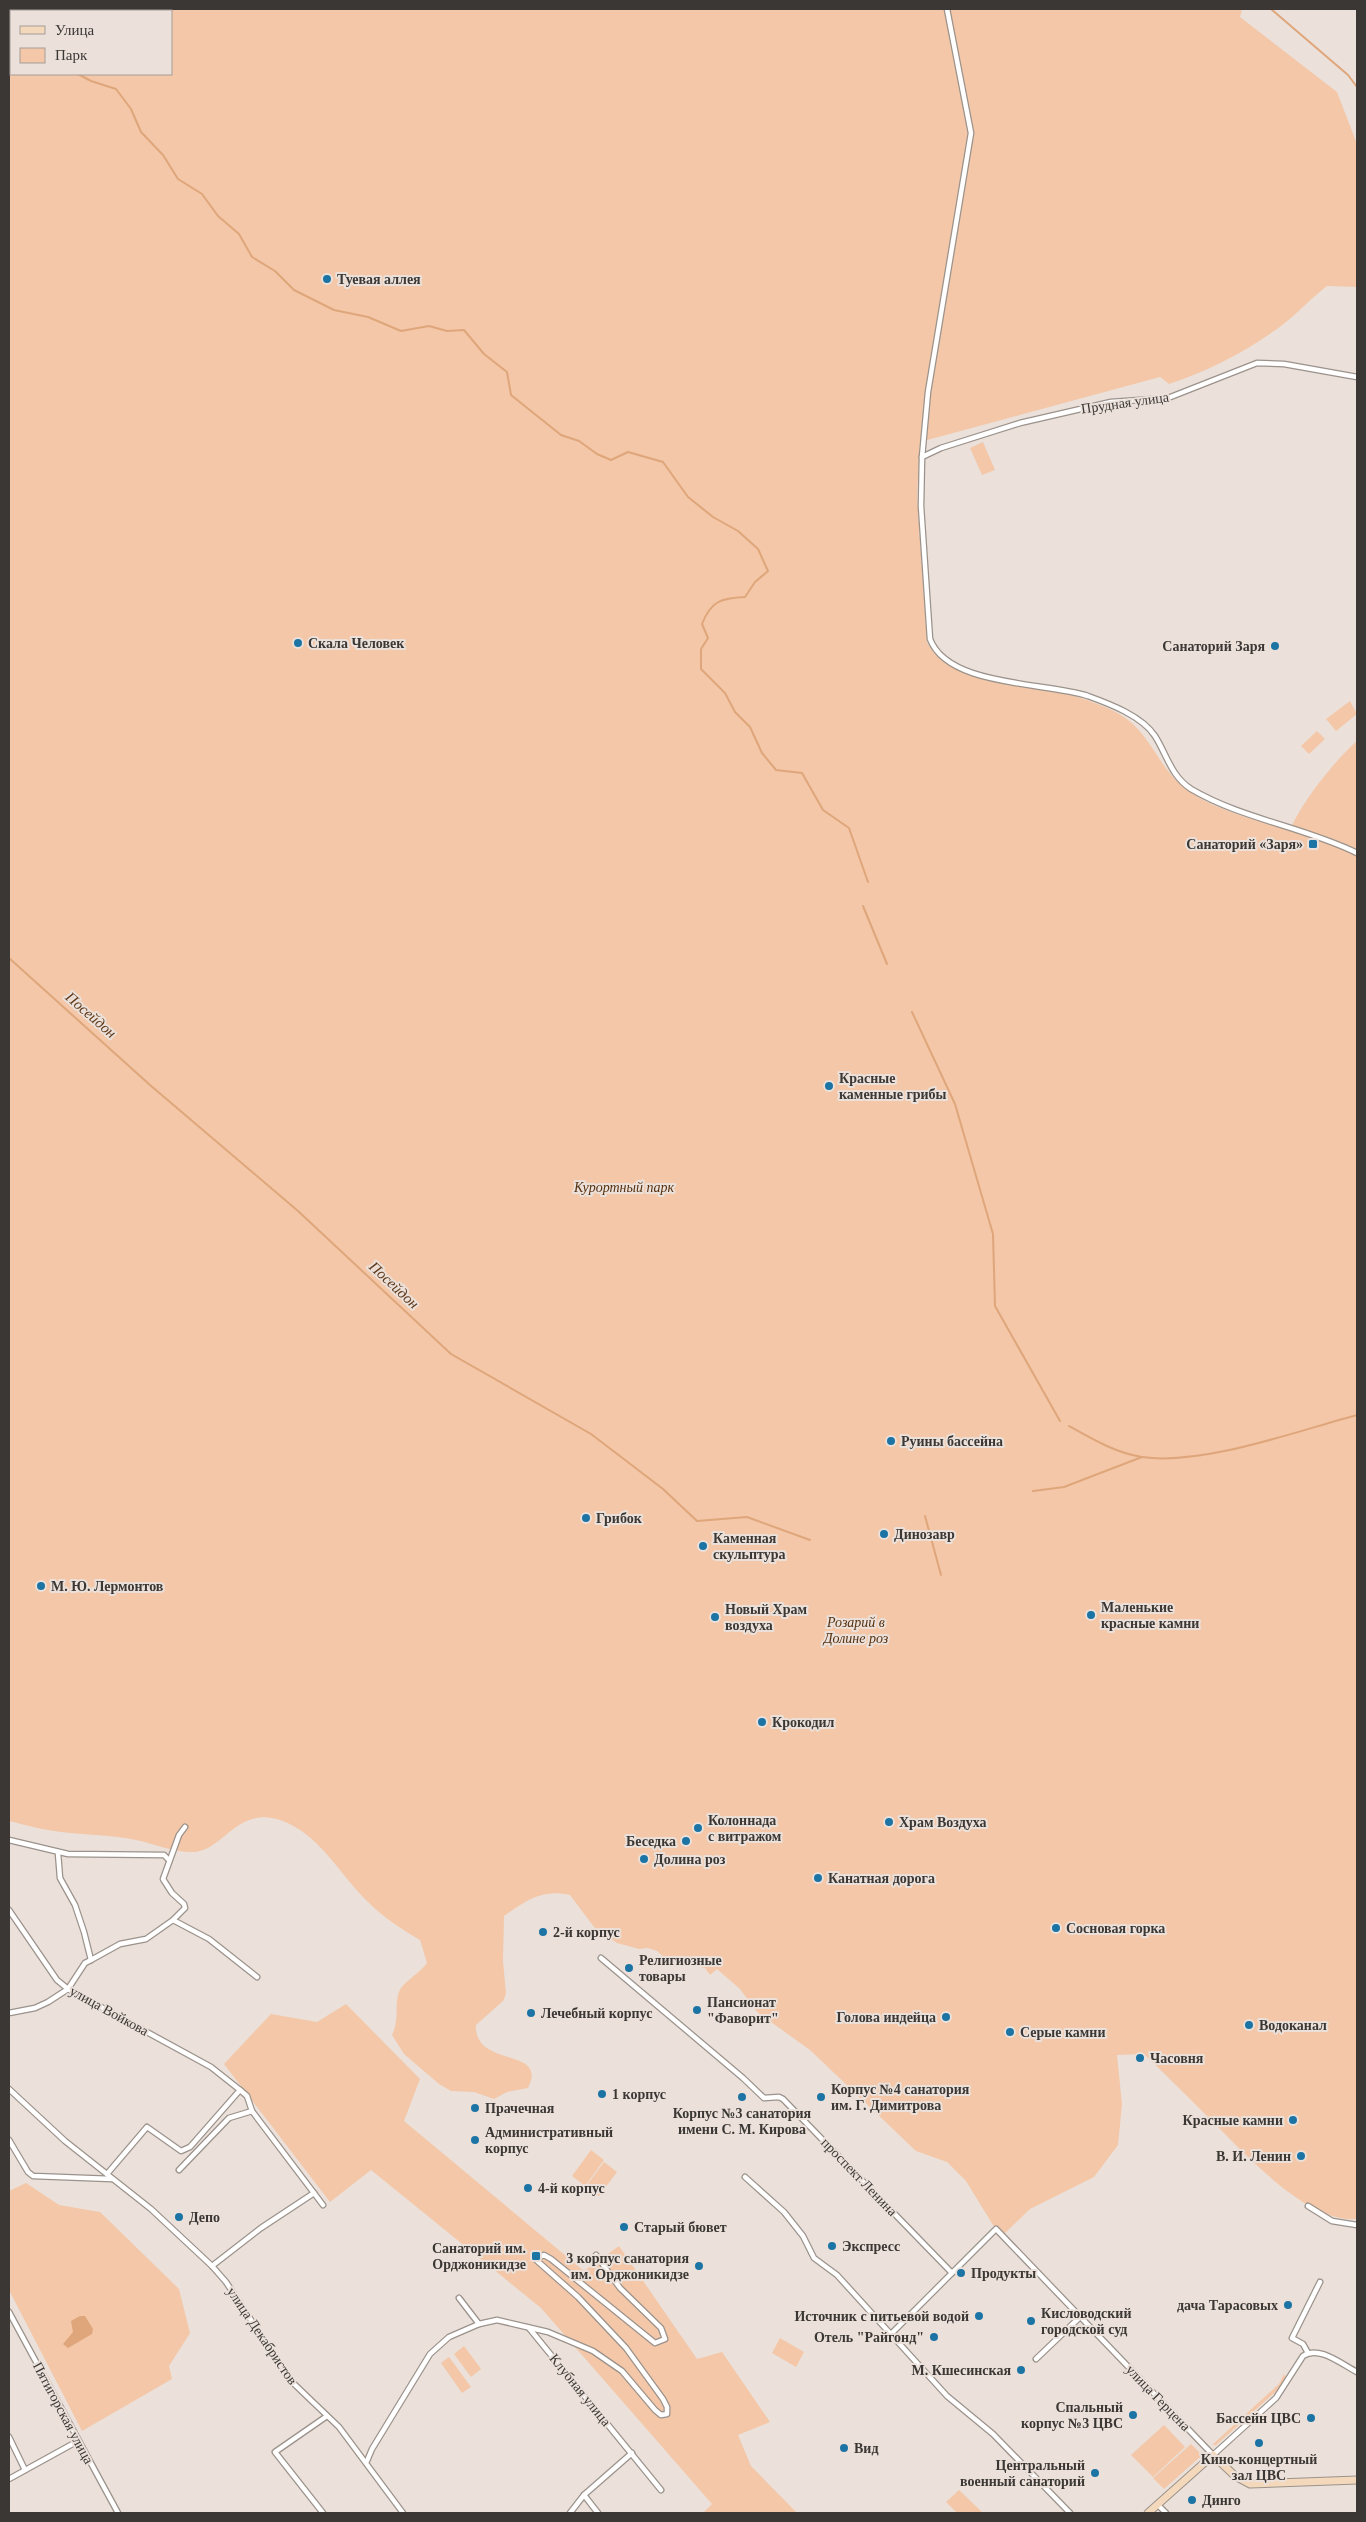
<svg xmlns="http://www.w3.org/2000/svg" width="1366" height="2522" font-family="'Times New Roman',serif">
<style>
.green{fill:#f3c7a7;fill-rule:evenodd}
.water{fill:#dfa67b}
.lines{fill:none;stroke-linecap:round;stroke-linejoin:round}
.stream{stroke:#dfa67b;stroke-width:2}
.street-casing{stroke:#9b928b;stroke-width:7}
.secondary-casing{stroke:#9b928b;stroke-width:9}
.street{stroke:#fff;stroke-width:4.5}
.secondary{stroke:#f4d8bb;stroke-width:7}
.poi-dot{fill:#1c74a4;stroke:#ebe1da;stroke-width:2}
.labels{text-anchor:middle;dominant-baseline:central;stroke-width:4;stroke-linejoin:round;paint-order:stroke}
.poi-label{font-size:14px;font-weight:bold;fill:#3b3734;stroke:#ebe1da;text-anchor:start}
.street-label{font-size:14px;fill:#3b3734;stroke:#ebe1da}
.park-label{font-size:14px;font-style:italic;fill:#563110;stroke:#ebe1da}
.water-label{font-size:15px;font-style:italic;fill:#5f3919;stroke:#ebe1da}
</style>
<rect width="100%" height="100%" fill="#ebe1da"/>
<g class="green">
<path d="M9,9h1233l-2,8 97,75 20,52v143l-30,-1c-16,12 -30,28 -46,40 -34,25 -72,45 -112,58l-9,-7 -240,65 -3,53 10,147c22,47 117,42 160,58 13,5 30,11 41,20 21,16 30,42 48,60 28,29 77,38 114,51 9,-26 46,-72 67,-90v1478c-53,4 -117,-71 -153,-106 -20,-20 -40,-40 -60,-59l-27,1 5,49 -4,41 -24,32 -64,32 -26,25 -11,-9 -27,-44 -19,-19 -31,-11 -106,-101 -53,-38 -17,-23 -23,-20 -7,6 -5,-7 -38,-8 -10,-9 -9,-3 -9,1 -22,-6 -23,-16 -24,-32c-28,-6 -43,5 -66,21l-1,45 3,33 -3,7 -27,24c-2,44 73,21 52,63l-21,4 -13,7 -20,-7 -23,-1 -12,-7 -35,-30 -12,-19c8,-16 2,-31 7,-43 3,-9 21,-19 28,-29l-7,-23c-19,-11 -37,-23 -52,-38 -28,-27 -49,-69 -88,-82 -42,-14 -56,29 -85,32 -20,1 -40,-8 -59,-12 -24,-5 -51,-5 -75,-8 -18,-2 -35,-7 -52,-11zM11,11h160v63h-160z"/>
<path d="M983,442l12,28 -13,5 -12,-27z"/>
<path d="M1350,701l7,13 -21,17 -10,-12z"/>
<path d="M1317,731l8,8 -16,15 -8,-8z"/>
<path d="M346,2004l74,75 -16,42 180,150 35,-25 78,113 25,-7 48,70 -32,13 13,31 46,47h-94l9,-9 -171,-196 -170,-138 -41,32 -106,-138 47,-50 46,8z"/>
<path d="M591,2150l13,10 -19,26 -13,-10z"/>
<path d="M604,2162l13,10 -18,24 -13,-10z"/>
<path d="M26,2183l33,22 41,7 79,77 11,44 -21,33 3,13 -90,52 -73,-141v-99z"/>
<path d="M780,2338l24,14 -8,15 -24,-14z"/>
<path d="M464,2346l17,23 -10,8 -17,-23z"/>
<path d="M449,2357l22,30 -9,6 -21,-30z"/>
<path d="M1284,2374l2,4 -5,9 -65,58h-4l67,-61z"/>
<path d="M1164,2425l21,22 -32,30 -22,-22z"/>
<path d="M1191,2444l10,10 -1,3 -36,32 -11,-11z"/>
<path d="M959,2490l24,23h-26l-11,-11z"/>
</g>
<path class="water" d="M80,2316h5l8,13 -1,5 -24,14 -5,-4 10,-12 -2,-11z"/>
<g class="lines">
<g class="stream">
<path d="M1271,9l77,66 9,12"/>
<path d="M9,60h2"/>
<path d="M78,74l13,7 25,8 15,20 10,23 22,23 15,24 24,15 16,22 21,18 13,23 23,14 19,19 40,20 34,7 33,14 28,-5 18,5 17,-1 20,24 23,18 4,23 50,40 18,6 18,13 14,6 17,-8 35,10 25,35 25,20 25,14 20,18 10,22 -13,11 -10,15c-24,1 -34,4 -43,27l6,14 -7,11v20l24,24 10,19 15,15 12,26 14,17 26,3 21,37 26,18 19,54"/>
<path d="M863,906l24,58"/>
<path d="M9,958l141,127 148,126 153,143 140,80 72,55 34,32 50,-4 63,23"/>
<path d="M912,1012l43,92 38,130 2,72 65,115"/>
<path d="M1069,1426c23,13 47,27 73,31 60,9 155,-26 215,-42"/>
<path d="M1033,1491l31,-4 78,-30"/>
<path d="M925,1516l16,59"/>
</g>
<g class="street-casing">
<g id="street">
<path d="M947,9l24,124 -43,259 -6,65 -1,49 9,133c18,48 116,43 158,57 22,8 54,20 67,40 12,19 16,40 36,53 51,30 113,38 166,64"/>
<path d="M922,457l19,-9 79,-25 91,-21 57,-4 89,-35 27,1 73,13"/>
<path d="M9,1840l59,14 96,1 5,5"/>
<path d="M58,1853l2,25 15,27 9,27 7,28"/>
<path d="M9,1910l48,70 11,9 143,78 29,23 -50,57 -9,4 -34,-24 -40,47"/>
<path d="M173,1920l12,-12 -1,-4 -12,-11 -9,-14 16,-44 6,-8"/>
<path d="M601,1958l142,120 21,20 15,-1 4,2 169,174"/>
<path d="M9,2013l26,-5 13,-6 20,-13 17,-26 6,-3 29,-16 26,-5 27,-19 36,19 48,38"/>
<path d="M9,2089l56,52 86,68 61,57 14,16 65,99 48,46 64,86"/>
<path d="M240,2090l7,6 5,15 71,94"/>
<path d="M9,2140l19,32 5,4 79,3"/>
<path d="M179,2170l50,-52 23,-7"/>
<path d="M745,2177l39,35 19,24 11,22 23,17 110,121 46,38 77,79"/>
<path d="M1308,2206l24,15 25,4"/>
<path d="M212,2266l49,-38 53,-35"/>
<path d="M459,2298l20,26"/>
<path d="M9,2312l109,201"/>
<path d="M529,2328l132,162"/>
<path d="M891,2334l105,-105 217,226 63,-57 27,-42c16,-11 38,8 54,16"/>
<path d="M1308,2353l-5,-9 -11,-6 28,-56"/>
<path d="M1036,2359l44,-42"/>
<path d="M9,2437l16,33"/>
<path d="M367,2461l5,-12 58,-95 19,-17 30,-13 18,-4 51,12 45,19 29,20 33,39 6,5 6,-1v-7l-4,-8 -37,-51 -48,-51 -43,-38 9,-4 7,4 104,84 10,-4 -4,-11 -41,-40 -24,-33"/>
<path d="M9,2479l69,-38"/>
<path d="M584,2495l14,18"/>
<path d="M1158,2505l8,8"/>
<path d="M323,2513l-48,-61 52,-36"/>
<path d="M570,2513l14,-18 48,-42"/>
</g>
</g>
<g class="secondary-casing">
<path id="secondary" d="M1148,2513l65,-58 22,21 15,8 107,-4"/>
</g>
<use href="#street" class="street"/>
<use href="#secondary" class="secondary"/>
</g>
<g class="poi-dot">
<circle cx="327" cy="279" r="5"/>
<circle cx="298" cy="643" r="5"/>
<circle cx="1275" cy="646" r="5"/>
<rect x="1308" y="839" width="10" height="10" rx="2.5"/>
<circle cx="829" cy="1086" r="5"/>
<circle cx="891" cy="1441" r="5"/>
<circle cx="586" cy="1518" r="5"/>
<circle cx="884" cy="1534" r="5"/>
<circle cx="703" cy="1546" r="5"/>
<circle cx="41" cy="1586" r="5"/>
<circle cx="1091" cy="1615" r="5"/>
<circle cx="715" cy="1617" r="5"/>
<circle cx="762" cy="1722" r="5"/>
<circle cx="889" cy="1822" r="5"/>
<circle cx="698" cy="1828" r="5"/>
<circle cx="686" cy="1841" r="5"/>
<circle cx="644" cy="1859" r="5"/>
<circle cx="818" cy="1878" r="5"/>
<circle cx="1056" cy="1928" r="5"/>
<circle cx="543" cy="1932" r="5"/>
<circle cx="629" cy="1968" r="5"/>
<circle cx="697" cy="2010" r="5"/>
<circle cx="531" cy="2013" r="5"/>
<circle cx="946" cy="2017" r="5"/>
<circle cx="1249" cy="2025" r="5"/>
<circle cx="1010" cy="2032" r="5"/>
<circle cx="1140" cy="2058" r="5"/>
<circle cx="602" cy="2094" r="5"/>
<circle cx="742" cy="2097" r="5"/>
<circle cx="821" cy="2097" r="5"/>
<circle cx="475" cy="2108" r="5"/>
<circle cx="1293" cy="2120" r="5"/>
<circle cx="475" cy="2140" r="5"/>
<circle cx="1301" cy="2156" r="5"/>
<circle cx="528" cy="2188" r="5"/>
<circle cx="179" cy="2217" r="5"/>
<circle cx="624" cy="2227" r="5"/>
<circle cx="832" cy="2246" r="5"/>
<rect x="531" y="2251" width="10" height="10" rx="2.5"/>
<circle cx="699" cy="2266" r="5"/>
<circle cx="961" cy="2273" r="5"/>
<circle cx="1288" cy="2305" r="5"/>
<circle cx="979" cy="2316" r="5"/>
<circle cx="1031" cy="2321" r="5"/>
<circle cx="934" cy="2337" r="5"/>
<circle cx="1021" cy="2370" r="5"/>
<circle cx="1133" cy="2415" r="5"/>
<circle cx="1311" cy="2418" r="5"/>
<circle cx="1259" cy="2443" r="5"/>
<circle cx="844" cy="2448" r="5"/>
<circle cx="1095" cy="2473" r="5"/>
<circle cx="1192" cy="2500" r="5"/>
</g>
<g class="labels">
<g class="poi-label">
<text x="337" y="279">Туевая аллея</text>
<text x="308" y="643">Скала Человек</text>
<text x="1265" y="646" text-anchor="end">Санаторий Заря</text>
<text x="1303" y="844" text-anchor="end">Санаторий «Заря»</text>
<text x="839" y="1078">Красные<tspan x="839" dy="16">каменные грибы</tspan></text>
<text x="901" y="1441">Руины бассейна</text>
<text x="596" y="1518">Грибок</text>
<text x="894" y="1534">Динозавр</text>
<text x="713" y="1538">Каменная<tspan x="713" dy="16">скульптура</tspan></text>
<text x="51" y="1586">М. Ю. Лермонтов</text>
<text x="1101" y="1607">Маленькие<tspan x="1101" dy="16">красные камни</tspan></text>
<text x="725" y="1609">Новый Храм<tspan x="725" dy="16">воздуха</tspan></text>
<text x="772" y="1722">Крокодил</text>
<text x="708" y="1820">Колоннада<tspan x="708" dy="16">с витражом</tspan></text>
<text x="899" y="1822">Храм Воздуха</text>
<text x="676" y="1841" text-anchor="end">Беседка</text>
<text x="654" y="1859">Долина роз</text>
<text x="828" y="1878">Канатная дорога</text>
<text x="1066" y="1928">Сосновая горка</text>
<text x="553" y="1932">2-й корпус</text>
<text x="639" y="1960">Религиозные<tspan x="639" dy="16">товары</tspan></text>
<text x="707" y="2002">Пансионат<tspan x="707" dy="16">"Фаворит"</tspan></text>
<text x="541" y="2013">Лечебный корпус</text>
<text x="936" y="2017" text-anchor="end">Голова индейца</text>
<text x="1259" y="2025">Водоканал</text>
<text x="1020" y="2032">Серые камни</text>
<text x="1150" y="2058">Часовня</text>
<text x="831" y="2089">Корпус №4 санатория<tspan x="831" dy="16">им. Г. Димитрова</tspan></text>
<text x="612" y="2094">1 корпус</text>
<text x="485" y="2108">Прачечная</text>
<text x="742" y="2113" text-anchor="middle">Корпус №3 санатория<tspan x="742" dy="16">имени С. М. Кирова</tspan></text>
<text x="1283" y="2120" text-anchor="end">Красные камни</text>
<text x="485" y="2132">Административный<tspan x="485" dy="16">корпус</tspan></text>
<text x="1291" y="2156" text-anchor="end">В. И. Ленин</text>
<text x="538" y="2188">4-й корпус</text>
<text x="189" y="2217">Депо</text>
<text x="634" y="2227">Старый бювет</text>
<text x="842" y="2246">Экспресс</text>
<text x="526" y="2248" text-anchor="end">Санаторий им.<tspan x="526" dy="16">Орджоникидзе</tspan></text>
<text x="689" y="2258" text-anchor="end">3 корпус санатория<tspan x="689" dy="16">им. Орджоникидзе</tspan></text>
<text x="971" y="2273">Продукты</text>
<text x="1278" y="2305" text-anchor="end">дача Тарасовых</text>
<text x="1041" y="2313">Кисловодский<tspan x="1041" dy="16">городской суд</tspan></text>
<text x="969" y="2316" text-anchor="end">Источник с питьевой водой</text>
<text x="924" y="2337" text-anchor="end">Отель "Райгонд"</text>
<text x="1011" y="2370" text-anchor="end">М. Кшесинская</text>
<text x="1123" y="2407" text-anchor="end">Спальный<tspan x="1123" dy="16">корпус №3 ЦВС</tspan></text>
<text x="1301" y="2418" text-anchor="end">Бассейн ЦВС</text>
<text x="854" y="2448">Вид</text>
<text x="1259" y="2459" text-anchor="middle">Кино-концертный<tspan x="1259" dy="16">зал ЦВС</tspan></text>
<text x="1085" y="2465" text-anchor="end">Центральный<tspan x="1085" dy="16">военный санаторий</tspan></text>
<text x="1202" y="2500">Динго</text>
</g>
<g class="street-label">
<text transform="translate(1125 403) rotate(-8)">Прудная улица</text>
<text transform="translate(109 2011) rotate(29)">улица Войкова</text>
<text transform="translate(859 2177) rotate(46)">проспект Ленина</text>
<text transform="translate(262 2336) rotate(56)">улица Декабристов</text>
<text transform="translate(580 2390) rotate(51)">Клубная улица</text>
<text transform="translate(1158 2398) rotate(46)">улица Герцена</text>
<text transform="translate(63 2413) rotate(62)">Пятигорская улица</text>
</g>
<g class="park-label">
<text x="624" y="1187">Курортный парк</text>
<text x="856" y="1622">Розарий в<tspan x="856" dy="16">Долине роз</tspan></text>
</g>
<g class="water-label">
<text transform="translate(91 1015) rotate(41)">Посейдон</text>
<text transform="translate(394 1285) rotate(43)">Посейдон</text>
</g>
</g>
<rect width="1366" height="2522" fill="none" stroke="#3b3734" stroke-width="20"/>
<rect x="10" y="10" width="162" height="65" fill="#ebe1da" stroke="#a59d98"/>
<rect x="20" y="26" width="25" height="8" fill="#f4d8bb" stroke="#a59d98"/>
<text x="55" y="35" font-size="15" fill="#3b3734">Улица</text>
<rect x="20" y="48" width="25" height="15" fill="#f3c7a7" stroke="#a59d98"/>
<text x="55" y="60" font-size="15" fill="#3b3734">Парк</text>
</svg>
